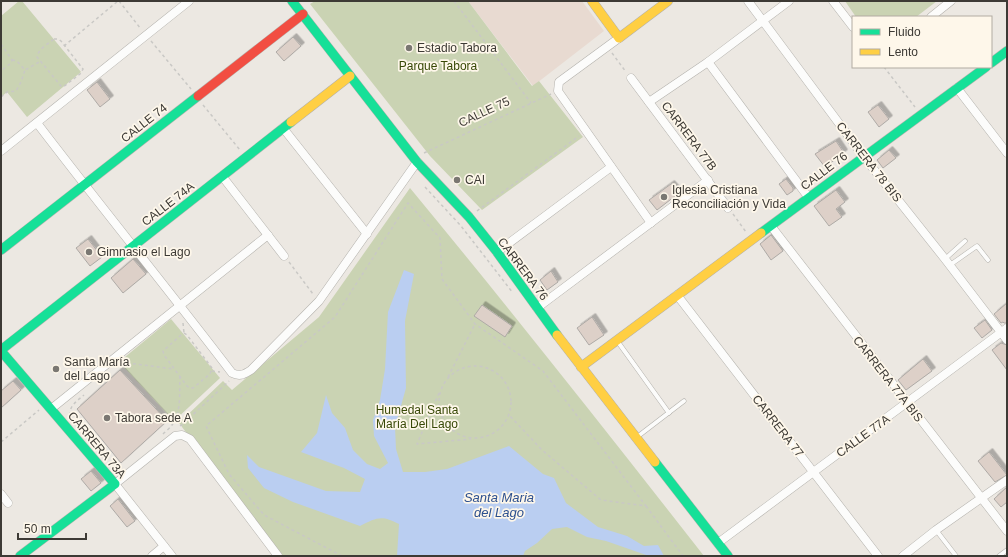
<svg xmlns="http://www.w3.org/2000/svg" width="1008" height="557" font-family="Arial,sans-serif">
<style>
.education{fill:#e8dad1}
.green{fill:#cad3b3}
.water{fill:#bacef1}
.building{fill:#ddd0c8;stroke:#aeaaa6;filter:url(#shadow)}
.lines{fill:none;stroke-linecap:round;stroke-linejoin:round}
.lane-casing{stroke:#b4b2ad;stroke-width:5}
.street-casing{stroke:#b4b2ad;stroke-width:9}
.fast-casing{stroke:#b4b2ad;stroke-width:10}
.slow-casing{stroke:#b4b2ad;stroke-width:10}
.jam-casing{stroke:#b4b2ad;stroke-width:10}
.path{stroke:#c9c8c5;stroke-width:1.5;stroke-dasharray:3 3;stroke-linecap:butt}
.lane{stroke:#fcfcfb;stroke-width:4}
.street{stroke:#fcfcfb;stroke-width:8}
.fast{stroke:#16e098;stroke-width:9}
.slow{stroke:#ffcf43;stroke-width:9}
.jam{stroke:#f24e42;stroke-width:9}
.poi-dot{fill:#7a7772;stroke:#fef7ea;stroke-width:1.5}
.labels{text-anchor:middle;dominant-baseline:central;stroke-width:3.5;stroke-linejoin:round;paint-order:stroke}
.poi-label{font-size:12px;fill:#3d3a35;stroke:#fef7ea;text-anchor:start}
.park-label{font-size:12px;fill:#374806;stroke:#fef7ea}
.street-label{font-size:12px;fill:#3d3a35;stroke:#fef7ea}
.water-label{font-size:13px;font-style:italic;fill:#2d508f;stroke:#fef7ea}
</style>
<defs>
<filter id="shadow"><feDropShadow dx="3.5" dy="-3.5" stdDeviation="0" flood-color="#0004"/></filter>
</defs>
<rect width="100%" height="100%" fill="#ece8e2"/>
<path class="education" d="M468,1h114l22,30 -71,55z"/>
<g class="green">
<path d="M19,1h3l59,71 -54,45 -20,-25 -6,5v-81z"/>
<path d="M315,1h153l64,85 7,-5 44,56 -101,73 -52,-54 -120,-152z"/>
<path d="M845,1h92l-21,16h-60z"/>
<path d="M410,188c100,121 197,244 294,368h-425l-100,-133 44,-42 9,9 87,-73z"/>
<path d="M171,319l49,59 -46,43 -55,-59z"/>
</g>
<path class="water" d="M404,270l10,4 -9,47 1,67 -11,39 1,22 7,23h22l22,-3 62,-23 34,28 11,4 12,25 32,24 29,9 17,10 14,-1 6,11h-15l-43,-15 -19,-4 -20,-10 -15,2 -15,14 -12,8 -2,5h-126l2,-32c-17,-9 -22,-7 -39,2l-67,-24 -29,-14 -16,-20 -1,-13 12,12 67,24 34,1 5,-13 -21,-11 -43,-16 16,-19 9,-38 6,18 13,15 8,22 14,14 13,5 8,-6 -14,-27 -1,-16 7,-20 5,-31 3,-57z"/>
<g class="building">
<path d="M293,37l8,9 -17,15 -8,-9z"/>
<path d="M97,82l13,17 -10,8 -13,-17z"/>
<path d="M878,105l11,14 -10,8 -11,-15z"/>
<path d="M836,141l8,12 -19,14 -10,-13z"/>
<path d="M889,150l7,8 -13,10 -6,-8z"/>
<path d="M786,179l7,9v3l-6,4 -8,-11z"/>
<path d="M671,184l8,9 -22,17 -8,-10z"/>
<path d="M836,190l9,12 -9,7 6,8 -13,9 -15,-20z"/>
<path d="M771,235l12,16 -12,9 -11,-16z"/>
<path d="M88,239l14,18 -12,9 -14,-18z"/>
<path d="M133,259l13,15 -23,19 -12,-15z"/>
<path d="M551,271l7,11 -11,8 -7,-10z"/>
<path d="M1007,303v20h-3l-1,-1 -2,1 -7,-9z"/>
<path d="M482,305l30,21 -7,11 -31,-21z"/>
<path d="M592,317l12,18 -15,10 -12,-17z"/>
<path d="M985,320l7,10 -10,8 -8,-10z"/>
<path d="M1001,343l6,2v25l-15,-20z"/>
<path d="M923,359l9,12 -26,19 -8,-10z"/>
<path d="M120,370l47,51 -46,42 -44,-54z"/>
<path d="M13,381l8,9 -20,18v-17z"/>
<path d="M989,452l18,23 -12,7 -17,-21z"/>
<path d="M91,471l10,12 -10,8 -10,-12z"/>
<path d="M1007,487v15l-6,5 -7,-8z"/>
<path d="M118,499l17,22 -8,6 -17,-21z"/>
</g>
<g class="lines">
<g class="lane-casing">
<g id="lane">
<path d="M945,259l20,-18"/>
<path d="M950,265l27,-19 11,14"/>
<path d="M618,342l51,71"/>
<path d="M637,437l47,-36"/>
<path d="M936,530l20,26"/>
<path d="M999,556l8,-6"/>
</g>
</g>
<g class="street-casing">
<g id="street">
<path d="M748,1l116,156 81,102 62,81"/>
<path d="M833,1l20,26"/>
<path d="M931,17l20,-16"/>
<path d="M619,38l-60,44 -1,9 93,132"/>
<path d="M708,62l101,136"/>
<path d="M631,78l97,130"/>
<path d="M957,88l50,65"/>
<path d="M649,102l59,-40 81,-61"/>
<path d="M37,123c64,84 131,166 195,250 8,4 13,1 19,-3l68,-69 98,-139"/>
<path d="M283,128l84,106"/>
<path d="M1,151l188,-150"/>
<path d="M222,176l62,80"/>
<path d="M771,226l236,305"/>
<path d="M497,252l114,-85"/>
<path d="M677,295l201,261"/>
<path d="M537,308l171,-128"/>
<path d="M51,409l217,-174"/>
<path d="M1,494l7,9"/>
<path d="M718,543l289,-215"/>
<path d="M152,556l12,-10"/>
<path d="M172,556l-57,-72 60,-48 7,-1 8,4 88,117"/>
<path d="M903,556l33,-26 71,-50"/>
</g>
</g>
<g class="fast-casing">
<g id="fast">
<path d="M292,1l125,161 52,55 28,35 60,83"/>
<path d="M991,63l16,-12"/>
<path d="M761,233l225,-166"/>
<path d="M1,250l197,-154"/>
<path d="M1,350l290,-228"/>
<path d="M1,351l114,133 -95,72"/>
<path d="M655,462l73,94"/>
</g>
</g>
<g class="slow-casing">
<g id="slow">
<path d="M592,1l27,37 49,-37"/>
<path d="M291,122l59,-46"/>
<path d="M557,335l98,127"/>
<path d="M581,367l180,-134"/>
</g>
</g>
<g class="jam-casing">
<path id="jam" d="M198,96l105,-82"/>
</g>
<g class="path">
<path d="M119,1l22,28"/>
<path d="M454,1l77,102"/>
<path d="M54,39h4l3,2 22,28 -3,5 -17,13 -2,-1 -24,-29c1,-8 11,-13 17,-18z"/>
<path d="M151,41l40,48"/>
<path d="M1,44l11,16 -1,3 -10,8"/>
<path d="M64,46l54,-45"/>
<path d="M612,53l14,19"/>
<path d="M12,60l5,1 8,9 16,-9"/>
<path d="M884,67l31,40"/>
<path d="M1,97l6,-5 9,-1 5,-9 4,-12"/>
<path d="M203,105l37,45"/>
<path d="M424,153l127,-59"/>
<path d="M425,187l36,39 52,67"/>
<path d="M477,211l102,-75"/>
<path d="M733,214l13,18"/>
<path d="M289,262l24,32"/>
<path d="M183,323l1,10"/>
<path d="M184,333l3,2 25,33 -2,6 -17,14h-3l-3,-2 -23,-31 -1,-4 18,-16z"/>
<path d="M121,364l7,-1 46,6"/>
<circle cx="475" cy="402" r="36"/>
<path d="M212,371l8,1"/>
<path d="M448,377l27,-53"/>
<path d="M439,393l-22,51 54,-5"/>
<path d="M70,415c-1,-9 7,-14 14,-20"/>
<path d="M180,426l3,-2 46,-43"/>
<path d="M163,434c3,-3 7,-6 9,-9 10,-13 7,-34 8,-48"/>
<path d="M1,442l38,-32"/>
<path d="M646,506l37,50"/>
<path d="M342,556l-78,-41 -35,-41 -23,-48 129,-109 73,-114 32,35 2,41 33,45 68,47 103,135 -45,-6 -59,-50 -33,-35"/>
</g>
<use href="#lane" class="lane"/>
<use href="#street" class="street"/>
<use href="#fast" class="fast"/>
<use href="#slow" class="slow"/>
<use href="#jam" class="jam"/>
</g>
<g class="poi-dot">
<circle cx="409" cy="48" r="4"/>
<circle cx="457" cy="180" r="4"/>
<circle cx="664" cy="197" r="4"/>
<circle cx="89" cy="252" r="4"/>
<circle cx="56" cy="369" r="4"/>
<circle cx="107" cy="418" r="4"/>
</g>
<g class="labels">
<g class="poi-label">
<text x="417" y="48">Estadio Tabora</text>
<text x="465" y="180">CAI</text>
<text x="672" y="190">Iglesia Cristiana<tspan x="672" dy="14">Reconciliación y Vida</tspan></text>
<text x="97" y="252">Gimnasio el Lago</text>
<text x="64" y="362">Santa María<tspan x="64" dy="14">del Lago</tspan></text>
<text x="115" y="418">Tabora sede A</text>
</g>
<g class="park-label">
<text x="438" y="66">Parque Tabora</text>
<text x="417" y="410">Humedal Santa<tspan x="417" dy="14">María Del Lago</tspan></text>
</g>
<g class="street-label">
<text transform="translate(484 112) rotate(-25)">CALLE 75</text>
<text transform="translate(144 123) rotate(-38)">CALLE 74</text>
<text transform="translate(689 136) rotate(53)">CARRERA 77B</text>
<text transform="translate(869 162) rotate(52)">CARRERA 78 BIS</text>
<text transform="translate(824 171) rotate(-37)">CALLE 76</text>
<text transform="translate(168 204) rotate(-38)">CALLE 74A</text>
<text transform="translate(523 269) rotate(53)">CARRERA 76</text>
<text transform="translate(888 379) rotate(52)">CARRERA 77A BIS</text>
<text transform="translate(778 426) rotate(52)">CARRERA 77</text>
<text transform="translate(863 436) rotate(-36)">CALLE 77A</text>
<text transform="translate(97 445) rotate(50)">CARRERA 73A</text>
</g>
<g class="water-label">
<text x="499" y="497">Santa Maria<tspan x="499" dy="15">del Lago</tspan></text>
</g>
</g>
<rect width="1008" height="557" fill="none" stroke="#3d3a35" stroke-width="4"/>
<rect x="852" y="16" width="140" height="52" fill="#fef7ea" stroke="#b1aba2"/>
<rect x="860" y="29" width="20" height="6" fill="#16e098" stroke="#b1aba2"/>
<text x="888" y="36" font-size="12" fill="#3d3a35">Fluido</text>
<rect x="860" y="49" width="20" height="6" fill="#ffcf43" stroke="#b1aba2"/>
<text x="888" y="56" font-size="12" fill="#3d3a35">Lento</text>
<path d="M18 533v6h68v-6" fill="none" stroke="#3d3a35" stroke-width="2"/>
<text x="24" y="533" font-size="12" fill="#3d3a35" stroke="#fef7ea" stroke-width="3" paint-order="stroke">50 m</text>
</svg>
